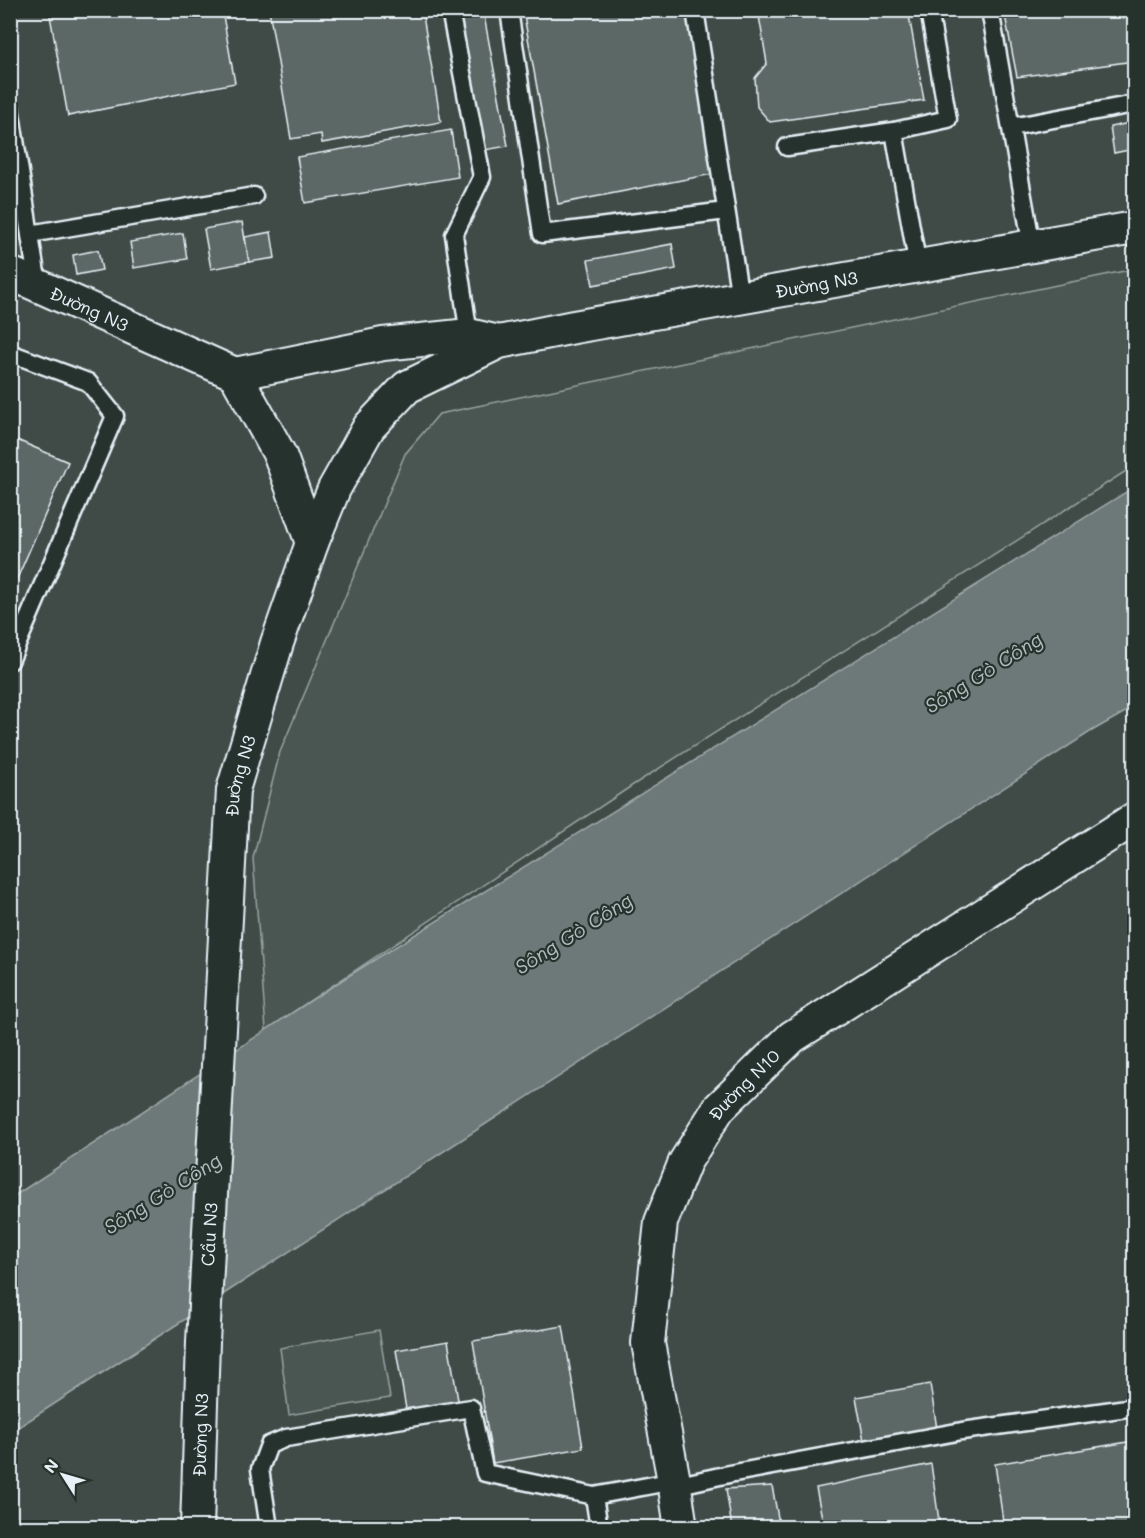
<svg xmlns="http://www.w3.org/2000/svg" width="1145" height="1538" font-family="Mali,sans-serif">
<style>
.built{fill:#3f4b46}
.green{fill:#495651;stroke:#98a4a4;stroke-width:1.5}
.water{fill:#6d7978;stroke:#9ea9ab;stroke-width:1.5}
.building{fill:#5c6865;stroke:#e8f1f8;stroke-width:1.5}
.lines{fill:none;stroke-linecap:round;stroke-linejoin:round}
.lane-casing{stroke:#e8f1f8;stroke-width:21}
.street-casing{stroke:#e8f1f8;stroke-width:36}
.lane{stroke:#26332d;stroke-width:16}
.street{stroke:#26332d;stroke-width:32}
.labels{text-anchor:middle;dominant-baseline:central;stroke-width:4.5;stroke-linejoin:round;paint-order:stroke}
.street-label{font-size:18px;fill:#e8f1f8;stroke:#26332d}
.water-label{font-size:20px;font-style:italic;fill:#b1bbbe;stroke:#26332d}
</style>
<rect width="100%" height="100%" fill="#323e39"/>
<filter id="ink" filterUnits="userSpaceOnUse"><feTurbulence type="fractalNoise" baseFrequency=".0167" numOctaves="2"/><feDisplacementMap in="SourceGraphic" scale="12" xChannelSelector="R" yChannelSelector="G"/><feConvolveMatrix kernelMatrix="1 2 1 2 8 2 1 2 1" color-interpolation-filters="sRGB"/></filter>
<g filter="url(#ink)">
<rect class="built" x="11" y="11" width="1123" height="1516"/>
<g class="green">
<path d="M1134,269v197l-501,319 -367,245 -13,-172 27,-106 125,-298 34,-40z"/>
<path d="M379,1330l11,68 -101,17 -9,-67z"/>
</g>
<path class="water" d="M1134,487v220l-44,25 -1079,700v-234l331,-218z"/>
<g class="building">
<path d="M49,10h173l13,73 -167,33z"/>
<path d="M269,10h153l19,112 -119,21 -1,-9 -30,5z"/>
<path d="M454,10h29l25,136 -29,5z"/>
<path d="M523,10h166l29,163 -160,31z"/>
<path d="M758,10h150l16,90 -154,22 -13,-15 -2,-29 12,-15z"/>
<path d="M1004,10h130v51l-117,16z"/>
<path d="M1134,122v27l-20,4 -4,-26z"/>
<path d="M451,130l7,47 -153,26 -8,-46z"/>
<path d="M242,222l7,40 -38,7 -7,-40z"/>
<path d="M271,232l4,26 -26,4 -4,-25z"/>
<path d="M183,233l4,26 -53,9 -4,-26z"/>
<path d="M672,244l4,25 -83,16 -5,-25z"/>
<path d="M98,250l4,20 -26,5 -3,-20z"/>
<path d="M10,437l58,25 -58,133z"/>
<path d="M563,1326l20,122 -90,15 -20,-122z"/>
<path d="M448,1341l11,65 -52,9 -11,-65z"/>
<path d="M930,1384l7,45 -73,12 -8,-44z"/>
<path d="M1134,1441v87h-130l-9,-64z"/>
<path d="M931,1464l9,64h-116l-8,-40z"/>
<path d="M772,1486l8,42h-48l-6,-39z"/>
</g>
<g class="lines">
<g class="lane-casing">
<g id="lane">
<path d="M450,10l32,167 -28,58 15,100"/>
<path d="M509,10l33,224 184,-23"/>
<path d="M695,10l45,288"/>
<path d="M990,10l42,237"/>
<path d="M10,108l28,178"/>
<path d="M1011,127l123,-23"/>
<path d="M894,131l24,136"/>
<path d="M787,147l107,-16 54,-12 -19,-109"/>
<path d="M30,234l224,-38"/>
<path d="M10,353l78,29 27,34 -105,245"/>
<path d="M675,1486l54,-12 233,-43 172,-24"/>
<path d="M594,1496l5,32"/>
<path d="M269,1528l-9,-59 9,-24 17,-7 185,-30 14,65 109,23 80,-15"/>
</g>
</g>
<g class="street-casing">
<g id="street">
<path id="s1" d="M10,273l225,101 148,-30 86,-9 30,7"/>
<path d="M235,374l45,81 32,88"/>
<path id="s2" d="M197,1528l6,-186 30,-552 44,-147 35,-100 22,-54 35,-62 38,-40 92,-45 75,-15 560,-99"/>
<path id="s3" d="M681,1528l-7,-47 -26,-138 13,-121 24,-60 34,-54 73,-71 342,-218"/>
</g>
</g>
<use href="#lane" class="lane"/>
<use href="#street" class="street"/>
</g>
</g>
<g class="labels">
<g class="street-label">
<text stroke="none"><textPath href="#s2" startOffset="1608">Đường N3</textPath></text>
<text stroke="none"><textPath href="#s1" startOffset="87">Đường N3</textPath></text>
<text stroke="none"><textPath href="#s2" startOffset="754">Đường N3</textPath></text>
<text stroke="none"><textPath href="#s3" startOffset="472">Đường N10</textPath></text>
<text stroke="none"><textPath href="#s2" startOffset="294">Cầu N3</textPath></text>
<text stroke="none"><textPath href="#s2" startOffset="93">Đường N3</textPath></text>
</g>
<g class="water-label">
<text transform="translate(983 672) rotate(-32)">Sông Gò Công</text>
<text transform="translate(573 933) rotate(-32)">Sông Gò Công</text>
<text transform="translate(162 1193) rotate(-32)">Sông Gò Công</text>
</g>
</g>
<rect width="1145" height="1538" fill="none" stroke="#26332d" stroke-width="36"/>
<rect x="18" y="18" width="1109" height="1502" fill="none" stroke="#e8f1f8" stroke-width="2" filter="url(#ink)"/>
<g transform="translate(63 1475) rotate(307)" stroke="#26332d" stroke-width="4.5" paint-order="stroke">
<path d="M0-4.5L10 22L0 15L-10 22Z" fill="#e8f1f8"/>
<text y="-9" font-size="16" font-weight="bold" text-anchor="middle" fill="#e8f1f8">N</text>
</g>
</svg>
